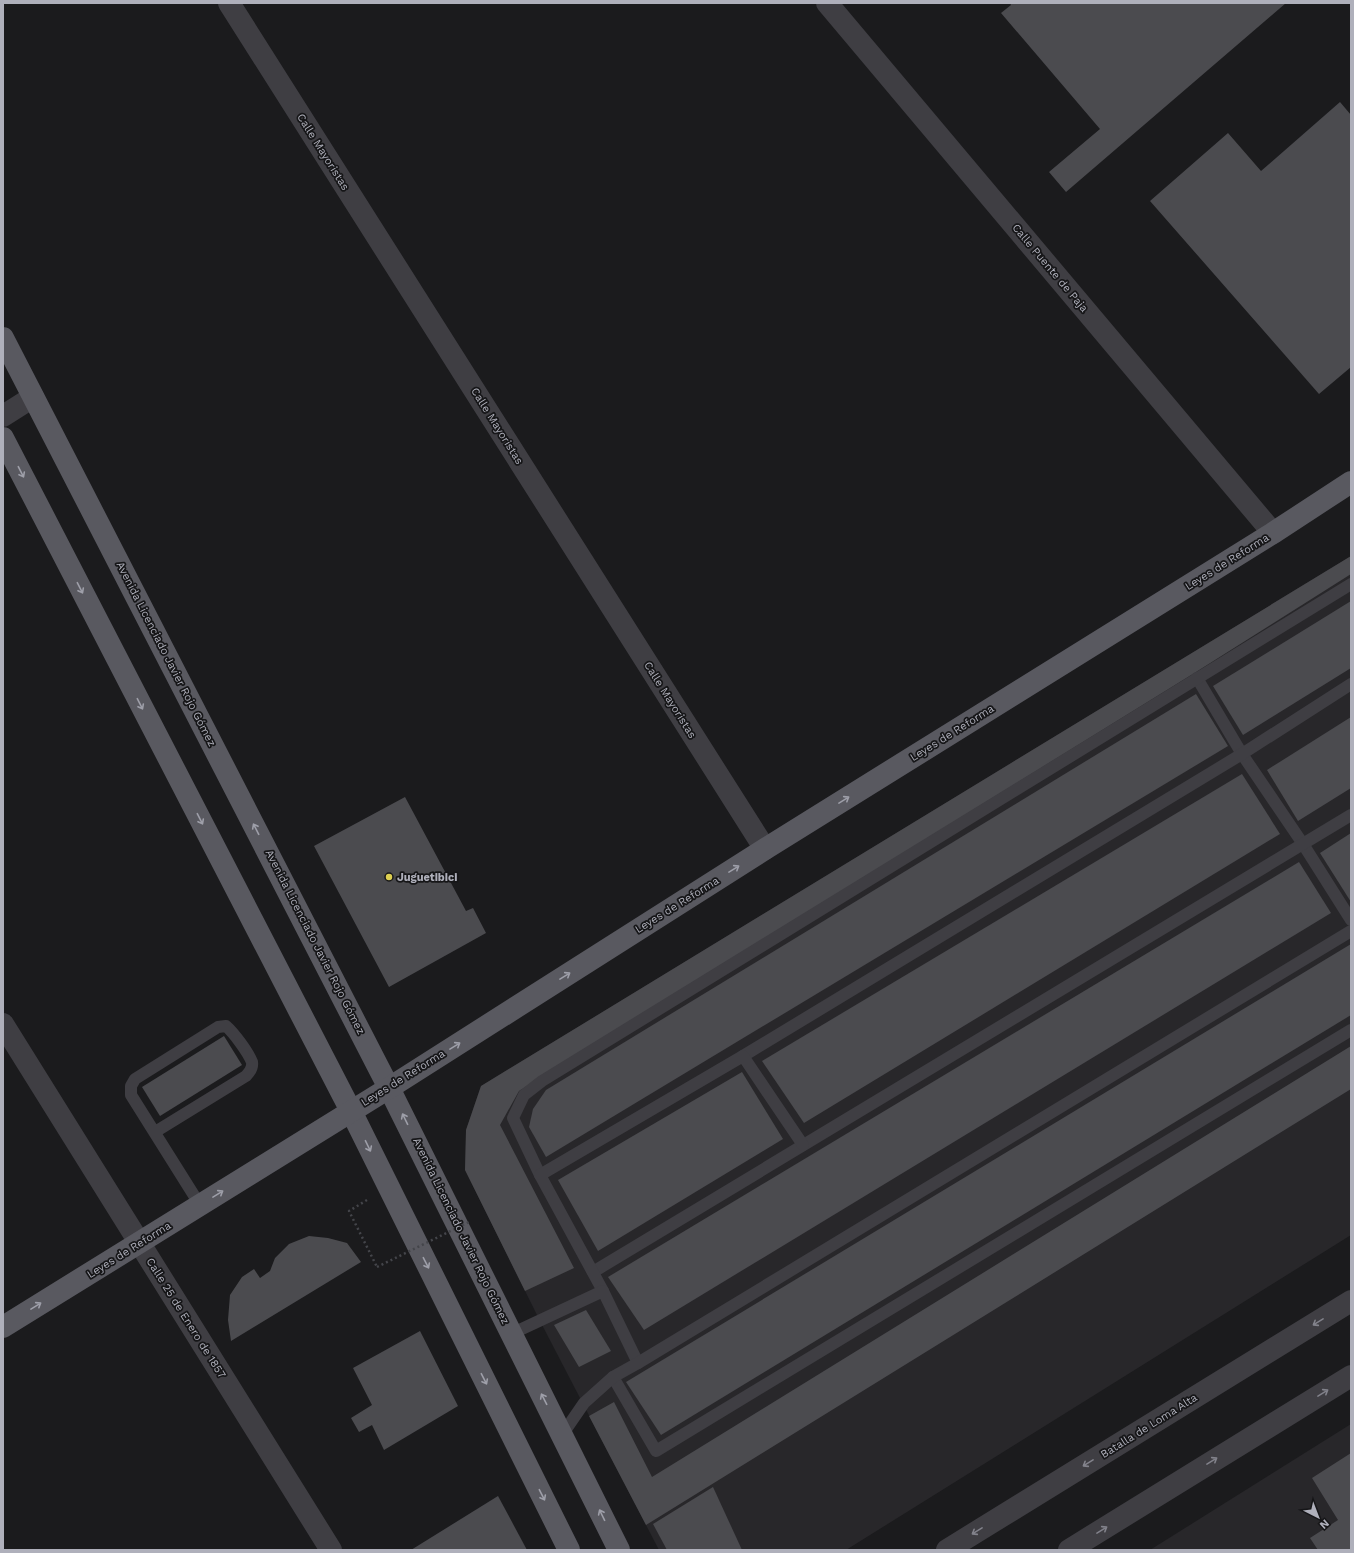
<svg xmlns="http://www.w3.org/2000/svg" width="1354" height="1553" font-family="'Work Sans',sans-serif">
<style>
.built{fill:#28272a}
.building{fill:#4b4b4f}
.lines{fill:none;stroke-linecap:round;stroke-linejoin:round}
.path{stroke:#44454a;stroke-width:2.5;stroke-dasharray:2 3;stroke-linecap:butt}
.service{stroke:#3f3e43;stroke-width:12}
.minor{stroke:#3f3e43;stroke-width:22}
.primary{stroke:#595960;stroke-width:22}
.path-bridge{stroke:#44454a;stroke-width:2.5;stroke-dasharray:2 3;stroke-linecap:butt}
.oneway{stroke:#9e9fa9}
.oneway2{stroke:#82828b}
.poi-dot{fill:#ddcf52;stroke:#161618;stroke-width:1.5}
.labels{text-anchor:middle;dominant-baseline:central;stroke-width:3.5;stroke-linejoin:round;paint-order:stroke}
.street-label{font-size:11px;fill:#afb0bb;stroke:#161618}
.poi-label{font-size:11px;font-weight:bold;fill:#afb0bb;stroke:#161618;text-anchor:start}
</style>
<rect width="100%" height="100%" fill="#1b1b1d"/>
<g class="built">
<path d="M1351,556v679l-505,315h-187l-119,-229 -75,-151 1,-40 15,-44z"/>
<path d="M1351,1424v126h-201z"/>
</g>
<g class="building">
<path d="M1010,3h276l-220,189 -17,-20 51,-43 -99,-116 10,-8z"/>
<path d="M1340,102l11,13v252l-32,27 -169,-193 78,-68 33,38z"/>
<path d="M1351,556v18l-155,98 -677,419 -19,34 74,143 -49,23 -60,-121 1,-40 15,-44z"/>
<path d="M1351,601v67l-108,67 -30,-49z"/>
<path d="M1196,694l32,52 -682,411 -17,-30 4,-18 13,-19z"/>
<path d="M1351,717v71l-53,33 -31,-51z"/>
<path d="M1242,774l38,60 -476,289 -42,-62z"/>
<path d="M405,797l61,114 7,-3 13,25 -97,54 -75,-141z"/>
<path d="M1351,833v69l-31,-49z"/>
<path d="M1299,862l32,51 -687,417 -36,-53z"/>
<path d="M1351,944v71l-690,420 -35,-53z"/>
<path d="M224,1036l18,29 -82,51 -18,-29z"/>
<path d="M1351,1046v43l-705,436 -57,-109 25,-14 38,75z"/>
<path d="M742,1072l41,67 -185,112 -40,-71z"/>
<path d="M309,1236l19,2 19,5 14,19 -130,79 -3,-21 2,-25 12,-18 12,-8 6,9 10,-7 5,-13 14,-14z"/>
<path d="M586,1310l25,41 -32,16 -25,-42z"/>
<path d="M420,1331l38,75 -74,44 -12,-25 -13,7 -8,-14 21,-13 -19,-37z"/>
<path d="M1351,1453v97h-33l-8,-12 28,-18 -26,-42z"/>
<path d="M713,1487l29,63h-75l-14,-26z"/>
<path d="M498,1496l29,54h-116z"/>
</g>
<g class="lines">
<path class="path" d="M367,1200l-18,11 28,56"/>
<g class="service">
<path d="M1197,678l45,76 61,90 48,76"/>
<path d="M743,1056l499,-302 109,-70"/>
<path d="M155,1132l91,-56c4,-4 7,-8 6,-14 -4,-10 -18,-29 -26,-36l-8,1 -83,52 -4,7v9l69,110"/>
<path d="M540,1175l-27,-57 11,-23 18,-14 809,-497"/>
<path d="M593,1272l758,-457"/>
<path d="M603,1291l-63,-116 203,-119 60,89"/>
<path d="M511,1334l92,-43 35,72"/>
<path d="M613,1377l43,74 695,-421"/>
<path d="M562,1435l22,-32 29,-26 25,-14 713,-432"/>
</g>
<g class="minor">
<path d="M229,3l536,846"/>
<path d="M827,3l446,530"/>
<path d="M3,416l30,-19"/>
<path d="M3,1024l328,526"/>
<path d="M947,1550l404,-249"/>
<path d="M1069,1550l282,-174"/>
</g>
<g class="primary">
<path d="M3,338l386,750 230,462"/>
<path d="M3,438l348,673 218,439"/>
<path d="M3,1327l386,-239 376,-239 508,-316 78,-51"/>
</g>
<path class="path-bridge" d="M377,1267l94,-46"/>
</g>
<defs><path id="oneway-shaft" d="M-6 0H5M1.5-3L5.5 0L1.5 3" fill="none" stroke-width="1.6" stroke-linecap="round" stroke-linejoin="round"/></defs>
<g class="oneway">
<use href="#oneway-shaft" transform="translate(21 472) rotate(63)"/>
<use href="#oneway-shaft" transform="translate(80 588) rotate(63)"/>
<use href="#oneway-shaft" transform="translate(140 704) rotate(63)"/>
<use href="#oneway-shaft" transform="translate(844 800) rotate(-32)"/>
<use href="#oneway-shaft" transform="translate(200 819) rotate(63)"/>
<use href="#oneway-shaft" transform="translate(256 829) rotate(-117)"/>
<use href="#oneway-shaft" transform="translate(734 869) rotate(-32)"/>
<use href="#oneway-shaft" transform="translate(565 976) rotate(-32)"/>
<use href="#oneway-shaft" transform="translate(455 1046) rotate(-32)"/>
<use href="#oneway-shaft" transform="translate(405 1119) rotate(-116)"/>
<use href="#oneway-shaft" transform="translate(368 1146) rotate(64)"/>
<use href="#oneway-shaft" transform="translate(218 1194) rotate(-32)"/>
<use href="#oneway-shaft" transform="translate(426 1263) rotate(63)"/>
<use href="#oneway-shaft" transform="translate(36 1306) rotate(-32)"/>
<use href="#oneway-shaft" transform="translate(484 1379) rotate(63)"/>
<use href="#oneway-shaft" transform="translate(544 1399) rotate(-117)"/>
<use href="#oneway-shaft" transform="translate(542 1495) rotate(63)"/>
<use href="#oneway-shaft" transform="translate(602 1515) rotate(-116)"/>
</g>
<g class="oneway2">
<use href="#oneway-shaft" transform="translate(1318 1322) rotate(148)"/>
<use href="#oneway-shaft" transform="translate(1323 1393) rotate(-32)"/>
<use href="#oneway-shaft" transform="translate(1212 1461) rotate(-32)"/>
<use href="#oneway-shaft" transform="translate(1088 1463) rotate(148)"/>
<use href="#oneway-shaft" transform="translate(1102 1530) rotate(-32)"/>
<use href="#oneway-shaft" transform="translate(977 1531) rotate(148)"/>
</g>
<circle class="poi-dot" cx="389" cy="877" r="4"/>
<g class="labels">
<g class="street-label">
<text transform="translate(323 152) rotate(58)">Calle Mayoristas</text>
<text transform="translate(1050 268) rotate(50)">Calle Puente de Paja</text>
<text transform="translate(497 426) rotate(58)">Calle Mayoristas</text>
<text transform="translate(1227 562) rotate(-32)">Leyes de Reforma</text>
<text transform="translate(166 654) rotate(63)">Avenida Licenciado Javier Rojo Gómez</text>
<text transform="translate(670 700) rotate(58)">Calle Mayoristas</text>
<text transform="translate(952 733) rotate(-32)">Leyes de Reforma</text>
<text transform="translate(677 905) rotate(-32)">Leyes de Reforma</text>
<text transform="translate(315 942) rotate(63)">Avenida Licenciado Javier Rojo Gómez</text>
<text transform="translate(403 1078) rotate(-32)">Leyes de Reforma</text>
<text transform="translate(461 1231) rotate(64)">Avenida Licenciado Javier Rojo Gómez</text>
<text transform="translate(129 1250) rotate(-32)">Leyes de Reforma</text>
<text transform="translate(186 1318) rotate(58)">Calle 25 de Enero de 1857</text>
<text transform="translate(1149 1426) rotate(-32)">Batalla de Loma Alta</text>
</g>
<g class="poi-label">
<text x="397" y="877">Juguetibici</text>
</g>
</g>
<rect width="1354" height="1553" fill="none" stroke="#afb0bb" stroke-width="8"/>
<g transform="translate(1318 1517) rotate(138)" stroke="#161618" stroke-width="3" paint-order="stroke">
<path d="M0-3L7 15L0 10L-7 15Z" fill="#afb0bb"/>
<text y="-6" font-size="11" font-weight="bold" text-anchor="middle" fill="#afb0bb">N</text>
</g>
</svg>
